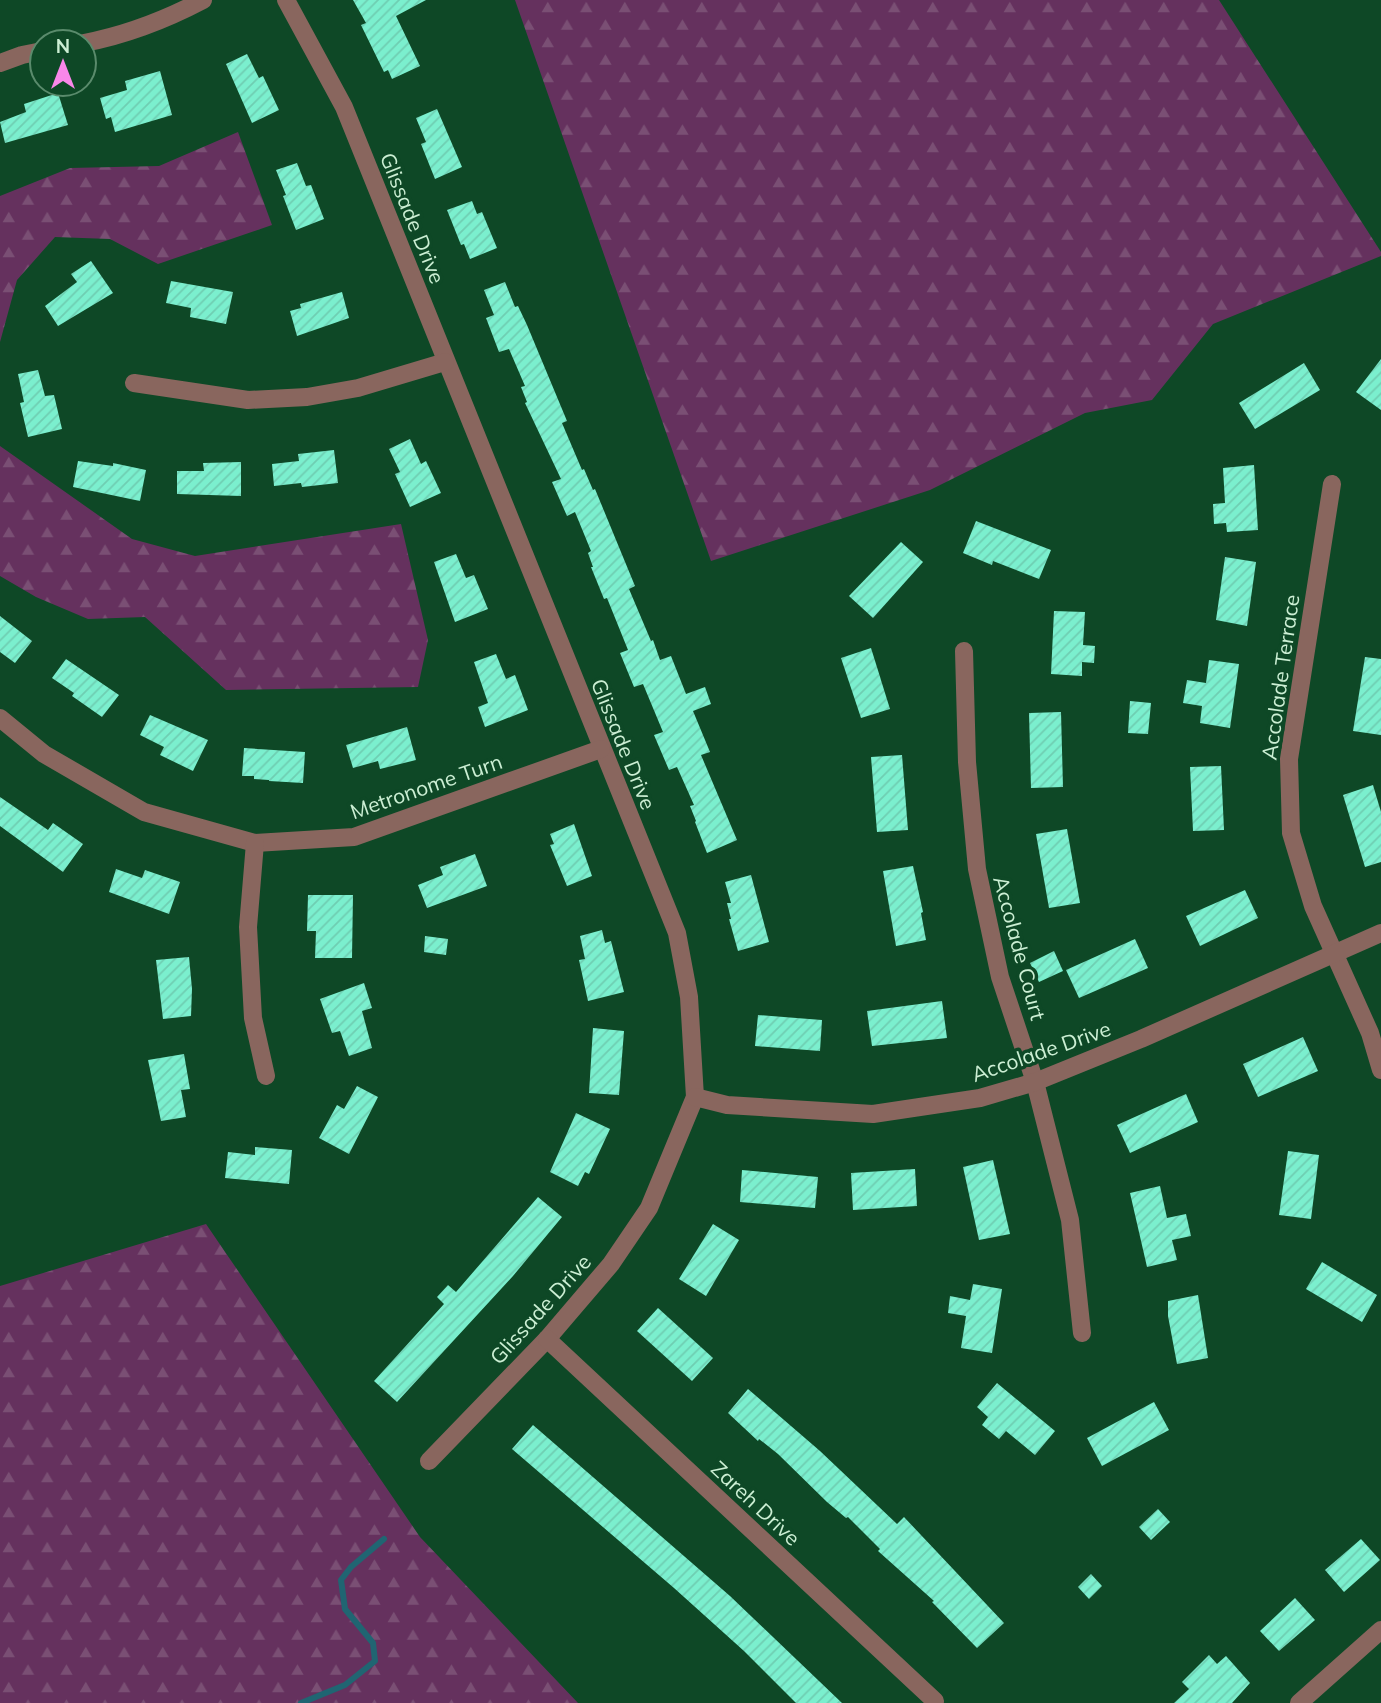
<svg xmlns="http://www.w3.org/2000/svg" width="1381" height="1703" font-family="Mulish,sans-serif">
<style>
.forest{fill:url(#forest-firs)}
.lines{fill:none;stroke-linecap:round;stroke-linejoin:round}
.stream{stroke:#206572;stroke-width:6}
.building{fill:url(#building-hatch)}
.minor{stroke:#89665e;stroke-width:18}
.labels{text-anchor:middle;dominant-baseline:central;stroke-width:7;stroke-linejoin:round;paint-order:stroke}
.street-label{font-size:21px;fill:#ccefd4;stroke:#0e4826}
</style>
<defs>
<pattern id="forest-firs" width="22" height="20" patternUnits="userSpaceOnUse" patternTransform="scale(1.75)"><rect width="22" height="20" fill="#65315e"/><path d="M5 1l3.5 6h-7zM16 11l3.5 6h-7z" fill="#7a4f74"/></pattern>
<pattern id="building-hatch" width="6" height="6" patternUnits="userSpaceOnUse" patternTransform="scale(1.75)"><rect width="6" height="6" fill="#7befce"/><path d="M-1 1l2-2M0 6l6-6M5 7l2-2" fill="none" stroke="#6fceb2"/></pattern>
</defs>
<rect width="100%" height="100%" fill="#0e4826"/>
<g class="forest">
<path d="M515,0h704l162,252v4l-168,68 -61,76 -67,13 -155,77 -219,71z"/>
<path d="M238,132l34,93 -114,39 -48,-25 -55,-2 -38,43 -17,62v-146l70,-28 89,-2z"/>
<path d="M0,446l132,93 63,17 206,-32 27,116 -10,47 -192,3 -81,-73 -57,2 -52,-22 -36,-21z"/>
<path d="M206,1224l214,313 158,166h-578v-417z"/>
</g>
<g class="lines">
<path class="stream" d="M301,1703l44,-18 30,-24 -2,-18 -28,-34 -4,-29 10,-13 33,-28"/>
</g>
<g class="building">
<path d="M353,0h73l-30,16 24,50 -28,13 -4,-9 -4,2 -23,-47 5,-2z"/>
<path d="M247,54l12,24 4,-2 16,34 -27,13 -26,-59z"/>
<path d="M160,71l12,44 -57,17 -4,-15 -5,2 -6,-21 27,-8 -2,-9z"/>
<path d="M58,93l10,32 -63,18 -5,-21 26,-10 -2,-8z"/>
<path d="M437,109l25,58 -27,12 -14,-35 5,-2 -10,-24z"/>
<path d="M297,163l9,23 5,-1 13,34 -28,11 -13,-34 3,-1 -10,-25z"/>
<path d="M472,201l5,13 5,-2 15,36 -27,11 -6,-15 -3,1 -14,-35z"/>
<path d="M91,261l22,32 -55,33 -13,-20 32,-24 -6,-8z"/>
<path d="M171,281l62,11 -7,32 -36,-7 1,-9 -25,-5z"/>
<path d="M505,282l10,25 3,-1 9,19 40,96 -5,2 20,47 2,-1 9,21 2,-1 40,97 -6,3 22,52 2,-1 7,20 11,-4 15,38 19,-7 6,17 -18,7 17,41 -9,3 36,85 -30,13 -12,-31 1,-1 -6,-15 4,-1 -17,-38 -8,3 -15,-35 9,-3 -20,-48 -9,3 -14,-34 8,-3 -21,-52 -3,1 -13,-32h2l-5,-14 3,-2 -16,-39 -8,4 -15,-34 9,-3 -36,-76 2,-1 -6,-15 4,-1 -16,-37 -10,3 -13,-34 8,-3 -10,-25z"/>
<path d="M342,292l7,26 -52,18 -7,-25 11,-3 -1,-4z"/>
<path d="M1381,359v51l-25,-18z"/>
<path d="M1304,363l16,27 -65,39 -16,-26z"/>
<path d="M38,370l7,26 9,-1 8,34 -34,8 -8,-34 4,-1 -6,-28z"/>
<path d="M410,439l11,25 5,-3 15,32 -31,14 -15,-33 5,-2 -11,-23z"/>
<path d="M334,450l4,33 -36,4 -1,-4 -27,3 -2,-22 27,-3 -1,-7z"/>
<path d="M78,461l35,5v-3l33,7 -6,31 -67,-14z"/>
<path d="M241,462v34l-64,-2v-23h27l-1,-8z"/>
<path d="M1254,465l4,65 -31,2 -1,-9 -12,1 -1,-20 12,-1 -2,-35z"/>
<path d="M976,521l75,29 -12,29 -46,-18 -1,4 -29,-12z"/>
<path d="M901,542l22,20 -50,56 -24,-22z"/>
<path d="M456,554l10,24 8,-3 14,34 -33,13 -21,-60z"/>
<path d="M1225,557l31,5 -9,64 -31,-6z"/>
<path d="M1054,611l31,1 -2,33 12,1 -1,17 -12,-1v14l-31,-2z"/>
<path d="M0,616l32,25 -17,22 -15,-11z"/>
<path d="M871,648l19,61 -29,9 -20,-60z"/>
<path d="M496,654l10,25 9,-4 13,35 -43,17 -7,-20 10,-4 -14,-41z"/>
<path d="M1365,657l16,2v76l-28,-4z"/>
<path d="M66,659l53,36 -17,22 -30,-21 2,-3 -22,-15z"/>
<path d="M1209,660l30,4 -9,64 -30,-5 2,-17 -19,-3 4,-23 19,3z"/>
<path d="M1130,701l21,2 -3,31 -20,-1z"/>
<path d="M1061,712l2,75 -32,1 -2,-75z"/>
<path d="M150,715l58,25 -15,31 -33,-16 4,-8 -24,-12z"/>
<path d="M407,727l9,33 -36,9 -2,-8 -25,7 -7,-23z"/>
<path d="M244,748l61,4 -2,31 -34,-2v-1l-15,-1v-3h-12z"/>
<path d="M902,755l6,75 -31,2 -6,-75z"/>
<path d="M1221,766l3,64 -31,1 -3,-64z"/>
<path d="M1373,785l8,27v50l-16,5 -22,-72z"/>
<path d="M0,797l48,33 5,-7 30,21 -20,28 -63,-46z"/>
<path d="M574,824l18,52 -25,10 -17,-41 4,-1 -4,-10z"/>
<path d="M1067,829l13,74 -31,5 -13,-74z"/>
<path d="M475,854l12,32 -60,22 -9,-23 25,-10 -3,-8z"/>
<path d="M913,866l10,46 -2,1 5,27 -30,6 -13,-75z"/>
<path d="M116,869l26,9 3,-8 35,12 -11,32 -60,-22z"/>
<path d="M751,875l18,67 -31,9 -9,-32h2l-4,-16h4l-6,-21z"/>
<path d="M1245,890l13,28 -58,28 -14,-30z"/>
<path d="M308,895h45l-1,63h-37l1,-27h-9z"/>
<path d="M602,930l3,13 6,-2 13,51 -36,9 -9,-41 6,-1 -5,-23z"/>
<path d="M425,936l23,3 -2,16 -22,-3z"/>
<path d="M1135,939l13,29 -69,30 -13,-28z"/>
<path d="M1054,951l9,20 -24,11 -9,-19z"/>
<path d="M189,957l3,32 -1,27 -28,3 -7,-59z"/>
<path d="M364,983l8,25 -10,3 10,37 -23,8 -9,-25 -8,2 -12,-34z"/>
<path d="M942,1001l5,37 -75,8 -5,-35z"/>
<path d="M758,1015l64,5 -2,31 -65,-5z"/>
<path d="M593,1028l31,3 -5,64 -30,-2z"/>
<path d="M1303,1037l15,34 -60,26 -15,-33z"/>
<path d="M184,1054l6,35 -9,1 5,27 -25,4 -13,-61z"/>
<path d="M357,1086l21,11 -29,57 -30,-16 18,-33 7,4z"/>
<path d="M1186,1094l12,28 -68,31 -13,-28z"/>
<path d="M576,1113l34,16 -21,45 -4,-2 -7,14 -28,-14z"/>
<path d="M255,1147l37,3 -3,34 -64,-6 3,-26 27,3z"/>
<path d="M1288,1151l31,4 -8,64 -32,-4z"/>
<path d="M993,1160l17,74 -31,6 -16,-73z"/>
<path d="M915,1169l2,37 -64,4 -2,-37z"/>
<path d="M742,1170l76,7 -3,31 -75,-6z"/>
<path d="M1160,1186l7,32 19,-4 5,22 -19,4 5,20 -30,7 -17,-74z"/>
<path d="M538,1197l24,20 -49,59 -116,126 -23,-21 70,-77 -7,-7 11,-12 8,7z"/>
<path d="M713,1224l26,16 -33,56 -27,-17z"/>
<path d="M1322,1262l55,33 -15,27 -56,-33z"/>
<path d="M973,1284l29,5 -10,64 -31,-5 5,-32 -18,-3 2,-17 20,4z"/>
<path d="M1198,1295l10,63 -31,6 -9,-48v-15z"/>
<path d="M658,1308l55,50 -21,23 -55,-50z"/>
<path d="M997,1383l58,48 -20,24 -29,-24 -7,8 -17,-14 6,-8 -11,-10z"/>
<path d="M748,1389l72,62 77,73 7,-7 100,106 -27,25 -45,-46 2,-1 -56,-50 2,-2 -32,-32 -2,1 -19,-16 -49,-48 -19,-15 -1,2 -30,-28z"/>
<path d="M1154,1402l15,28 -67,36 -15,-28z"/>
<path d="M533,1425l197,171 112,107h-46l-52,-52 -70,-63 -162,-139z"/>
<path d="M1158,1509l12,13 -19,18 -12,-13z"/>
<path d="M1361,1539l19,21 -36,32 -19,-22z"/>
<path d="M1091,1574l11,12 -13,13 -11,-12z"/>
<path d="M1295,1598l20,22 -36,31 -19,-20z"/>
<path d="M1209,1655l8,9 9,-8 24,27 -18,20h-58l15,-14 -7,-7z"/>
</g>
<g class="lines">
<g class="minor">
<path d="M286,0l58,107 333,826 12,64 6,100 -46,111 -38,56 -64,75 -118,122"/>
<path d="M84,43c42,-8 81,-23 119,-43"/>
<path d="M0,63l22,-8 20,-4"/>
<path d="M134,383l114,17 59,-3 51,-9 87,-26"/>
<path d="M1332,484l-43,275 2,74 22,73 57,127 11,37"/>
<path d="M964,651l3,111 10,107 23,108 35,105 35,138 12,113"/>
<path d="M0,718l44,36 100,58 111,31 99,-6 247,-88"/>
<path d="M255,843l-7,84 5,91 13,58"/>
<path d="M695,1097l32,8 146,9 107,-16 55,-16 106,-43 240,-106"/>
<path d="M547,1339l388,362"/>
<path d="M1299,1703l82,-73"/>
</g>
</g>
<g class="labels">
<g class="street-label">
<text transform="translate(413 218) rotate(68)">Glissade Drive</text>
<text transform="translate(1280 677) rotate(-82)">Accolade Terrace</text>
<text transform="translate(624 744) rotate(68)">Glissade Drive</text>
<text transform="translate(426 786) rotate(-19)">Metronome Turn</text>
<text transform="translate(1020 948) rotate(75)">Accolade Court</text>
<text transform="translate(1041 1051) rotate(-19)">Accolade Drive</text>
<text transform="translate(540 1309) rotate(-48)">Glissade Drive</text>
<text transform="translate(756 1503) rotate(43)">Zareh Drive</text>
</g>
</g>
<g transform="translate(63 63)"><circle r="33" fill="#0e4826" stroke="#5a8b6c" stroke-width="2"/>
<path d="M0-5L12 26L0 18L-12 26Z" fill="#f987e9"/>
<text y="-10" font-size="19" font-weight="bold" text-anchor="middle" fill="#ccefd4">N</text>
</g>
</svg>
